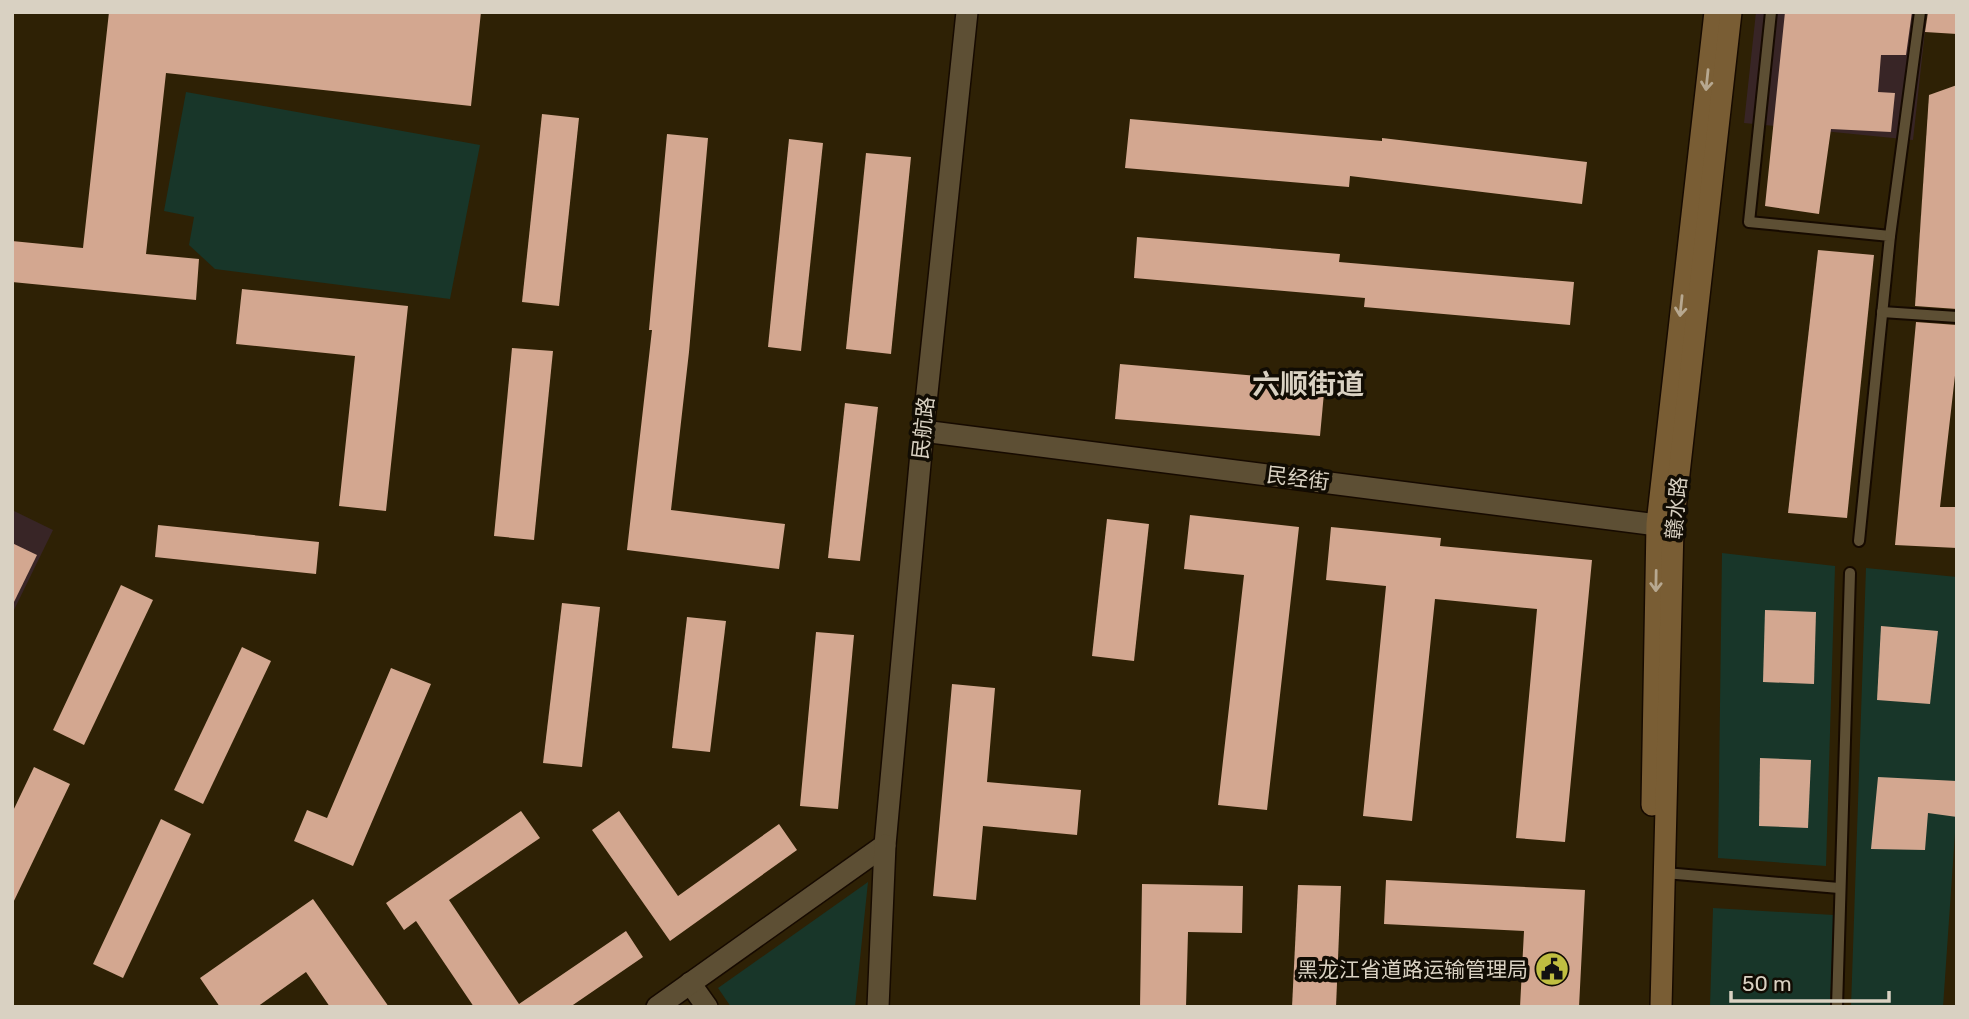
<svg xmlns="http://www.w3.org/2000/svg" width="1969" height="1019" font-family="Rubik,'Noto Sans SC',sans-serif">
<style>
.commercial{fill:#382526}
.green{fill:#183629}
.building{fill:#d3a790}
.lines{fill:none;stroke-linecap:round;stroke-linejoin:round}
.lane-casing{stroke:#160a00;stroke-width:14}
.street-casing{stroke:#160a00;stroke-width:24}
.secondary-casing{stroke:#160a00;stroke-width:24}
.lane{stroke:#5d4f34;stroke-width:10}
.street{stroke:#5d4f34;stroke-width:21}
.secondary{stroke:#795d34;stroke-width:21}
.oneway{stroke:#b7a890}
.labels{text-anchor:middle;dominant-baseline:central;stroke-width:7;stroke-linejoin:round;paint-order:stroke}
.street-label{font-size:21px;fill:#d9d1c2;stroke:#110c03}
.poi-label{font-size:21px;fill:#d9d1c2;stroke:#110c03;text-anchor:end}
.district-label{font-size:28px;font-weight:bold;fill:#d9d1c2;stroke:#110c03}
</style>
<rect width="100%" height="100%" fill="#2e2105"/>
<g class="commercial">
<path d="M1756,12h171l-14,128 -169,-17z"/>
<path d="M12,510l41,20 -41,84z"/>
</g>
<g class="green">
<path d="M186,92l294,53 -30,154 -235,-30 -26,-24 5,-28 -30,-6z"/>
<path d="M1722,553l113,13 -9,300 -108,-8z"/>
<path d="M1866,568l91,9v227l-14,203h-92z"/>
<path d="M868,882l-13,125h-124l-13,-19z"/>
<path d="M1713,908l121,7 -4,92h-120z"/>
</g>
<g class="building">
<path d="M109,12h372l-10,94 -305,-33 -20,181 53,5 -3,41 -184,-18v-41l71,7z"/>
<path d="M1785,12h127l-6,43h-25l-3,37 17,1 -4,39 -60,-3 -12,85 -54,-8z"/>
<path d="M1928,12h29v22l-32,-2z"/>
<path d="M1957,85v224l-42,-3 14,-211z"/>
<path d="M542,114l37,4 -20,188 -37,-4z"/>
<path d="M1130,119l252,22v-3l205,24 -5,42 -232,-28 -1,11 -224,-19z"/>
<path d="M667,134l41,4 -19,214 -18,158 114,14 -6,45 -152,-19 25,-220h-3z"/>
<path d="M789,139l34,4 -22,208 -33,-4z"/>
<path d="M866,153l45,4 -20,197 -45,-5z"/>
<path d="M1137,237l203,17 -1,8 235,20 -4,43 -206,-18 1,-9 -231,-20z"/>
<path d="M1818,250l56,5 -27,263 -59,-5z"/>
<path d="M242,289l166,17 -22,205 -47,-5 16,-150 -119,-12z"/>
<path d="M1916,322l41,3v33l-17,149h17v41l-62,-3z"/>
<path d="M512,348l41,3 -19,189 -40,-4z"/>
<path d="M1120,364l205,18 -5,54 -205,-17z"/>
<path d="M845,403l33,4 -18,154 -32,-3z"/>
<path d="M1190,515l109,12 -32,283 -49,-5 26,-230 -60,-6z"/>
<path d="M1107,519l42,5 -15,137 -42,-5z"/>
<path d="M158,525l161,17 -3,32 -161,-17z"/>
<path d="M1331,527l110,11 -1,8 152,14 -27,282 -49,-4 21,-229 -102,-10 -23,222 -49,-5 23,-230 -60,-6z"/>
<path d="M12,543l25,12 -25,51z"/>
<path d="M121,585l32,15 -69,145 -31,-15z"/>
<path d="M562,603l38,4 -18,160 -39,-4z"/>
<path d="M1765,610l51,2 -2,72 -51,-2z"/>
<path d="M687,617l39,4 -16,131 -38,-4z"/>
<path d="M1881,626l57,5 -8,73 -53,-4z"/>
<path d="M816,632l38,3 -16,174 -38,-3z"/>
<path d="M242,647l29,14 -68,143 -29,-14z"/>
<path d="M391,668l40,16 -78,182 -59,-25 13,-31 20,8z"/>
<path d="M952,684l43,4 -8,94 94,8 -4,45 -94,-9 -7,74 -43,-4z"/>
<path d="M1760,758l51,2 -3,68 -49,-2z"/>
<path d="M34,767l36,17 -58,121v-92z"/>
<path d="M1878,777l79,4v36l-29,-4 -3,37 -54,-1z"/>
<path d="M521,811l19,27 -91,62 70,104 107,-73 17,26 -73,50h-96l-58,-86 -12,9 -18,-27z"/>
<path d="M619,811l59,85 101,-72 18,26 -127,91 -78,-111z"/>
<path d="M161,819l30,15 -68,144 -30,-14z"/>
<path d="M1386,880l199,10 -6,117h-59l4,-76 -140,-7z"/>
<path d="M1142,884l101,2 -1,47 -54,-1 -2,75h-46z"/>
<path d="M1298,885l43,1 -5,121h-44z"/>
<path d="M313,899l76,108h-59l-24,-35 -49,35h-37l-20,-29z"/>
</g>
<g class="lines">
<g class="lane-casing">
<g id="lane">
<path d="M1771,12l-22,210 141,14 -31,305"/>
<path d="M1890,236l30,-224"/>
<path d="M1882,312l75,5"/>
<path d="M1665,873l174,15"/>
<path d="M1837,1007l13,-434"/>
</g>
</g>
<g class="street-casing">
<g id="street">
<path d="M923,431l750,96"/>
<path d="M690,983l17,24"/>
<path d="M657,1007l228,-162 38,-414 44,-419"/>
<path d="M878,1007l7,-162"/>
</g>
</g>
<g class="secondary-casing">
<g id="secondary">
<path d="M1652,805l5,-281 58,-512"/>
<path d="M1661,1007l12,-480 58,-515"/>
</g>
</g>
<use href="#lane" class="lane"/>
<use href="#street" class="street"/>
<use href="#secondary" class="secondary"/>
</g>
<defs><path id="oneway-shaft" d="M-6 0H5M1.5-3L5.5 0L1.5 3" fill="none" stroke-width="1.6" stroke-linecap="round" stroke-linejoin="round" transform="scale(1.75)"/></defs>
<g class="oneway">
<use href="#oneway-shaft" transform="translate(1707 80) rotate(96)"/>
<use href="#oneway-shaft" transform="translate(1681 306) rotate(96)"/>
<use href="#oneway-shaft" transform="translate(1656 581) rotate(91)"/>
</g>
<defs>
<g id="civic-disc" transform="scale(1.75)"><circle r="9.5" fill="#c0be41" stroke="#110c03"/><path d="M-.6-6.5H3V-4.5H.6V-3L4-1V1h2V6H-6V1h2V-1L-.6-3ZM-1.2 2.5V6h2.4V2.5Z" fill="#111"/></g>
</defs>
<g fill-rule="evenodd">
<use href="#civic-disc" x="1552" y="969"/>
</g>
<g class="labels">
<g class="street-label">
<text transform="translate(923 428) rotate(-84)">民航路</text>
<text transform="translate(1298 478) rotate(7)">民经街</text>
<text transform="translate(1676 508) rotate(-85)">赣水路</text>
</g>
<g class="poi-label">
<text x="1528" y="969">黑龙江省道路运输管理局</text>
</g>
<g class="district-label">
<text x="1308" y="384">六顺街道</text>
</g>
</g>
<rect width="1969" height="1019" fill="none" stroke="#d9d1c2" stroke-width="28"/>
<path d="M1731 991v10h158v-10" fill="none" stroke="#d9d1c2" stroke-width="3.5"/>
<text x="1742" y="991" font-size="21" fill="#d9d1c2" stroke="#110c03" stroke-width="5" paint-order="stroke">50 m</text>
</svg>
